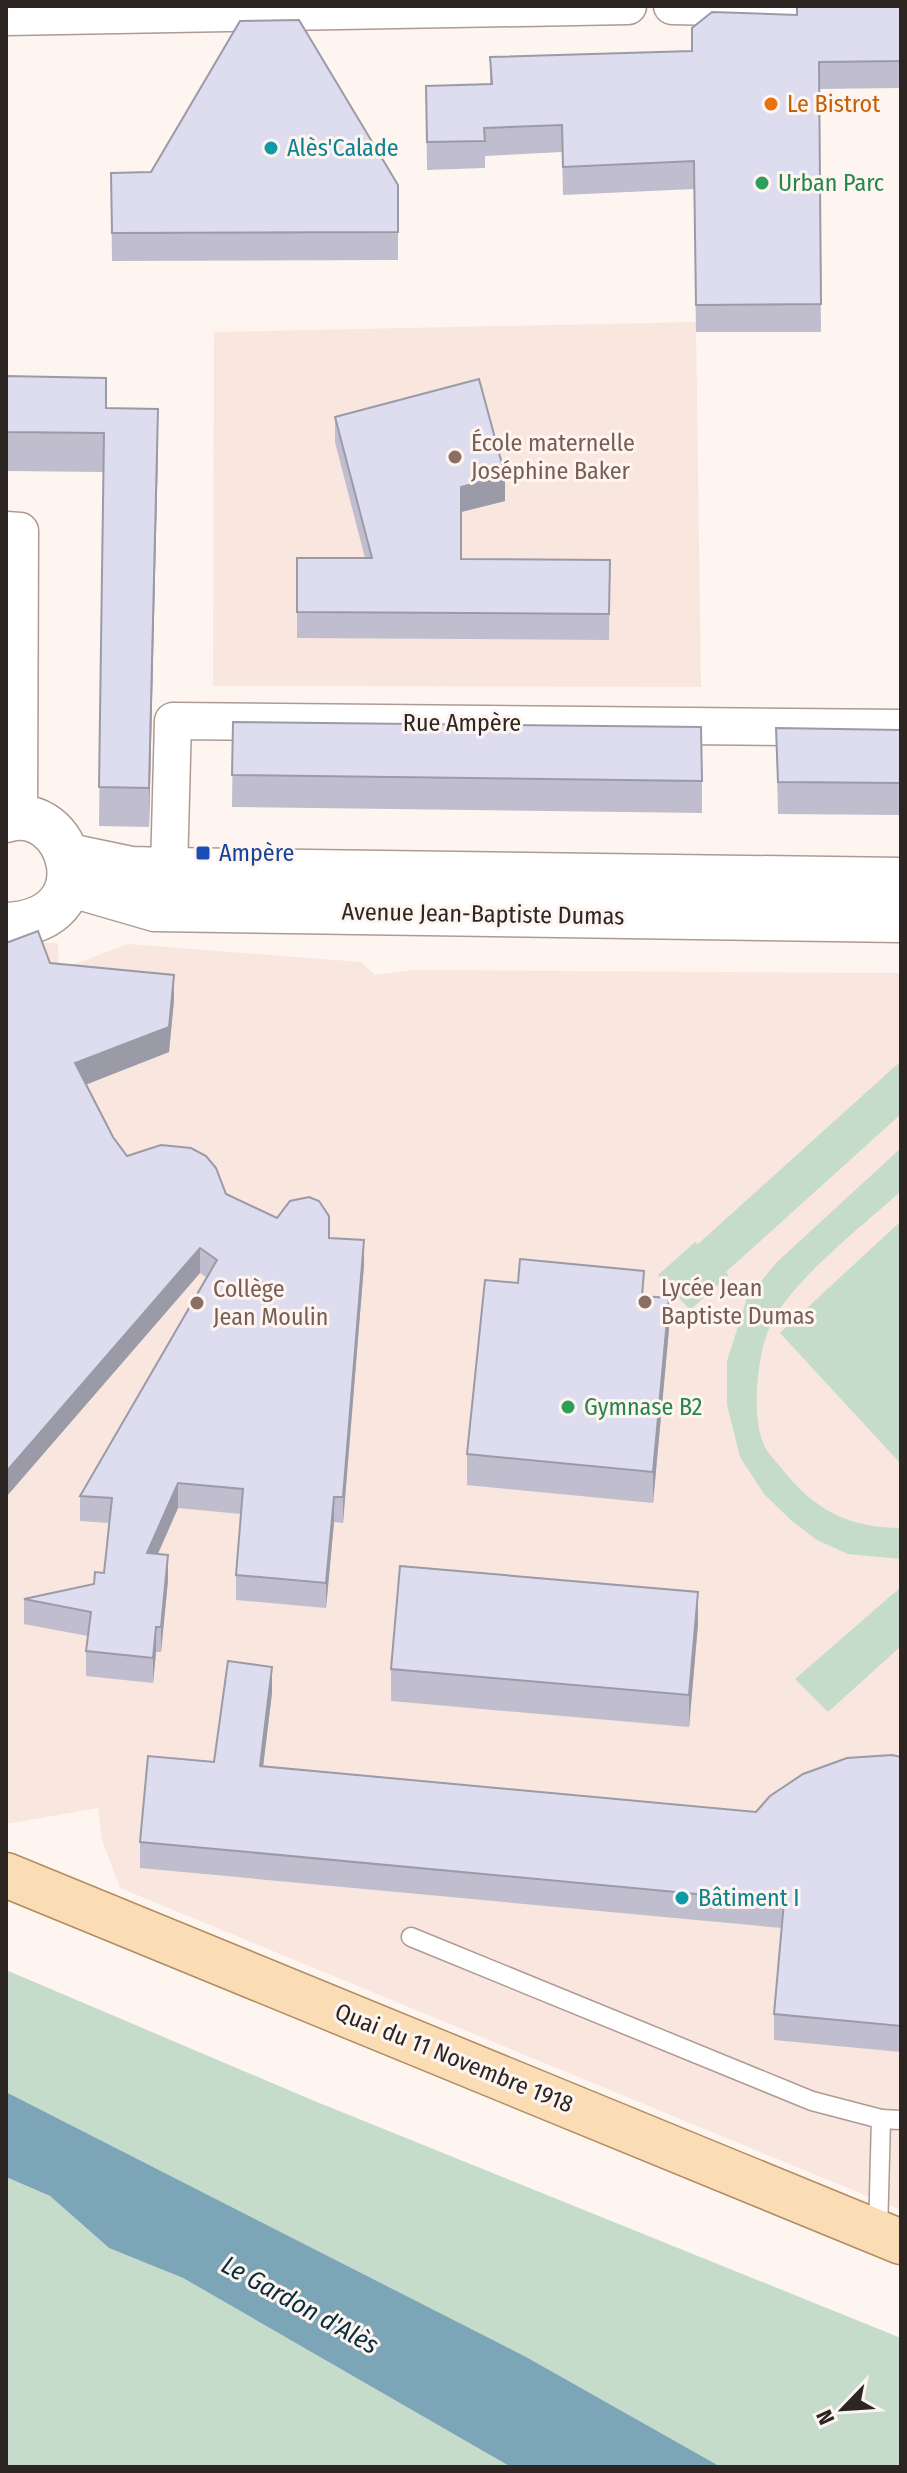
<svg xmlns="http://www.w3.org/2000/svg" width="907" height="2473" font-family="'Fira Sans Condensed',sans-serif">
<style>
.built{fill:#f8e6df}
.green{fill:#c5dcca}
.water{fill:#7da5b8}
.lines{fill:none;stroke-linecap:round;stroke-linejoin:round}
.service-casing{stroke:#ae9a92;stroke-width:21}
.minor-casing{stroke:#ae9a92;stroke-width:39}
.tertiary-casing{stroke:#ae9a92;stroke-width:47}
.primary-casing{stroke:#b08d61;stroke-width:47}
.service{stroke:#fff;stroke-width:18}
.minor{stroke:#fff;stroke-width:36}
.tertiary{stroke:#fff;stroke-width:44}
.primary{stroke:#fadcb5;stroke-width:44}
.wall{fill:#bfbdce}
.shaded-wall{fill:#9b9aa7}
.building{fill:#dedcef;stroke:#9b9aa7;stroke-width:2}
.food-dot{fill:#e8710a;stroke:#fef5f1;stroke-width:3}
.culture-dot{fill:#0f9aa8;stroke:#fef5f1;stroke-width:3}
.leisure-dot{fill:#2e9e5b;stroke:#fef5f1;stroke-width:3}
.education-dot{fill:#8d6e63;stroke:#fef5f1;stroke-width:3}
.transit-dot{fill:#1a4fb4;stroke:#fef5f1;stroke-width:3}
.labels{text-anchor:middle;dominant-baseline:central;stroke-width:6;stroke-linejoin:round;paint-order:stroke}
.food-label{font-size:24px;fill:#c56008;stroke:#fef5f1;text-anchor:start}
.culture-label{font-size:24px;fill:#0d838f;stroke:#fef5f1;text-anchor:start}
.leisure-label{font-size:24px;fill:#27864d;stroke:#fef5f1;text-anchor:start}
.education-label{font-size:24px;fill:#785e54;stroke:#fef5f1;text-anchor:start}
.street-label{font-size:24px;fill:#2d2522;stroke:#fef5f1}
.transit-label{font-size:24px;fill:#164399;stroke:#fef5f1;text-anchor:start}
.water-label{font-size:26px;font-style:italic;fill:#072e3d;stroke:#fef5f1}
</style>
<rect width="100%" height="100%" fill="#fef5f1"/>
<g class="built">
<path d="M696,322l5,365 -488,-1 1,-354z"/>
<path d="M6,942l52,1 1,27 69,-26 233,18 14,13 39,-5 487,3v1237l-781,-322 -18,-48 -4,-32 -92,16z"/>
</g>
<g class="green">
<path d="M901,1061v53l-175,158 3,3 -39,35 -32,-35 37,-33 3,2z"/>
<path d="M901,1148v43c-38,35 -116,94 -133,140 -11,29 -17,85 -4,114 3,8 13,17 18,24 32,41 67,59 119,59v31l-53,-5 -31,-14 -25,-19 -28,-27 -24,-37 -13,-52v-44l20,-63 30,-36z"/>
<path d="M901,1221v243l-121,-131z"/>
<path d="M901,1587v59l-73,66 -33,-33z"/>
<path d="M6,1970l306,130 589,238v129h-180l-196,-110 -519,-265z"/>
<path d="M6,2177l44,19 59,52 74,30 328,189h-505z"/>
</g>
<path class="water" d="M6,2092l520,265 195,110h-210l-328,-189 -74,-30 -59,-52 -44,-19z"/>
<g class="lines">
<g class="service-casing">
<g id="service">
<path d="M411,1937l401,164 69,18"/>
<path d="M878,2232l3,-113 20,1"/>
</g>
</g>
<g class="minor-casing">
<g id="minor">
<path d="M672,6l229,5"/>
<path d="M6,17l622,-11"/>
<path d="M6,530l14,1 -1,285"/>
<path d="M169,870l4,-149 728,7"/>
</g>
</g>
<g class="tertiary-casing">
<g id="tertiary">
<path d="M6,820c64,-20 103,101 0,105"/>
<path d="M69,856l62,13 38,1 732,10"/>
<path d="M69,884l86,25 746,11"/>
</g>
</g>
<g class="primary-casing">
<path id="primary" d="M6,1875l895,367"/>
</g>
<use href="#service" class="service"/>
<use href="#minor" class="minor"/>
<use href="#tertiary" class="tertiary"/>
<use href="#primary" class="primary"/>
</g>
<g class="wall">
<path d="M901,6v82l-82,1 2,243h-125l-2,-143 -131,6 -1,-43 -77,4v12l-58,2 -1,-84 64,-2v-27l202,-6 105,-36z"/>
<path d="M111,173l287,12v75l-286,1z"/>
<path d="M6,376l100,32 52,40 -9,379 -50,-1 4,-354 -97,-1z"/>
<path d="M335,417l170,84 -44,11v47l149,1 -1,80 -312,-2v-80h68l-30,-116z"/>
<path d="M233,722l469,59v32l-470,-6z"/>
<path d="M776,728l125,2v85l-123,-1z"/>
<path d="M6,943l44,20 124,37 -5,52 -83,32 27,53 14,19 99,38 51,24 52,20 35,27 -21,258 -9,-1 -8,86 -90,-8v-25l5,-61 -63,-6 -20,46 10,26 -7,72h-5l-3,31 -67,-7v-25l2,-15 -64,-12v-25l70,-15 10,-11 5,-50 -29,-2v-25l126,-219 -6,-4 -194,224z"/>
<path d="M644,1296l25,33 -16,174 -186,-18v-31z"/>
<path d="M698,1624l-9,103 -298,-26v-32z"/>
<path d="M272,1693l-9,73 493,46 145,-55v295l-127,-12v-26l8,-86 -642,-60v-26l74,-80z"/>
</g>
<g class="shaded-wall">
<path d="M158,409v39l-9,379v-39z"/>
<path d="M505,475v26l-44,11v-25z"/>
<path d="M174,975v25l-5,52 -94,37v-26z"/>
<path d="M364,1240v25l-21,258v-26z"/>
<path d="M200,1248v25l-194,224v-25z"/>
<path d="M669,1298v31l-16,174v-31z"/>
<path d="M178,1483v25l-31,70v-25z"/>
<path d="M334,1497v25l-8,86v-25z"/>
<path d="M168,1555v25l-7,72v-25z"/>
<path d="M698,1592v32l-9,103v-32z"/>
<path d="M156,1627v25l-3,31v-25z"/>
<path d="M272,1667v26l-12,99v-26z"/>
</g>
<g class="building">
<path d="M797,6h104v55l-82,1 2,242 -125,1 -2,-144 -131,6 -1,-42 -78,3 1,13 -58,1 -1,-56 66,-2 -2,-27 202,-6v-23l20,-16 85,3z"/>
<path d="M299,20l99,165v47l-286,1 -1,-60 40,-1 89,-151z"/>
<path d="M6,376l100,2v30l52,1 -9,379 -50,-1 5,-354 -98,-1z"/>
<path d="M479,379l26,96 -44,12v72l149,1 -1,54 -312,-2v-54h75l-37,-141z"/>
<path d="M233,722l468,5 1,54 -470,-6z"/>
<path d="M776,728l125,2v53l-123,-1z"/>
<path d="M38,931l12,32 124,12 -5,52 -94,36 38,74 14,19 34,-11 30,3 15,8 10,12 10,26 51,24 13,-17 19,-4 10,4 10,15v22l35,2 -21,257h-9l-8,86 -90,-8 7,-86 -65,-6 -31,70 21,2 -7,72h-5l-3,31 -67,-7 5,-39 -67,-13 70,-15 1,-12 9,1 8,-75 -32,-2 137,-236 -17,-12 -194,224v-529z"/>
<path d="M520,1259l124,12 -2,25 27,2 -16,174 -186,-18 18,-174 33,3z"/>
<path d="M400,1566l298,26 -9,103 -298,-26z"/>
<path d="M228,1661l44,6 -12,99 496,46 14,-16 33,-22 44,-16 45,-3 9,2v269l-127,-12 10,-112 -644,-60 8,-86 66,6z"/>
</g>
<circle class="food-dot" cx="771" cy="104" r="8"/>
<g class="culture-dot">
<circle cx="271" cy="148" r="8"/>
<circle cx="682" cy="1898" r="8"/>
</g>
<g class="leisure-dot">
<circle cx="762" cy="183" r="8"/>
<circle cx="568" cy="1407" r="8"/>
</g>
<g class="education-dot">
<circle cx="455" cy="457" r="8"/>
<circle cx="645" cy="1302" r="8"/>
<circle cx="197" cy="1303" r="8"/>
</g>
<rect class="transit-dot" x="195" y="845" width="16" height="16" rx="4"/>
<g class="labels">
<g class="food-label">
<text x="787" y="104">Le Bistrot</text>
</g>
<g class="culture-label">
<text x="287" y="148">Alès'Calade</text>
<text x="698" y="1898">Bâtiment I</text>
</g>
<g class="leisure-label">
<text x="778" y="183">Urban Parc</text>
<text x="584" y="1407">Gymnase B2</text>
</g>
<g class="education-label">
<text x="471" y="443">École maternelle<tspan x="471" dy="28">Joséphine Baker</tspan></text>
<text x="661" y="1288">Lycée Jean<tspan x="661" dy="28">Baptiste Dumas</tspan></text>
<text x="213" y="1289">Collège<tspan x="213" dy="28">Jean Moulin</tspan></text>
</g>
<g class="street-label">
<text x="462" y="723">Rue Ampère</text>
<text transform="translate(483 914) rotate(1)">Avenue Jean-Baptiste Dumas</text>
<text transform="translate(454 2058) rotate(22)">Quai du 11 Novembre 1918</text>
</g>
<g class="transit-label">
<text x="219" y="853">Ampère</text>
</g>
<g class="water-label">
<text transform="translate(300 2305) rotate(29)">Le Gardon d'Alès</text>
</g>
</g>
<rect width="907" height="2473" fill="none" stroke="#2d2522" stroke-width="16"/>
<g transform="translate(843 2409) rotate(245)" stroke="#fef5f1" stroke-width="6" paint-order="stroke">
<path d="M0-6L14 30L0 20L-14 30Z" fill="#2d2522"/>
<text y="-12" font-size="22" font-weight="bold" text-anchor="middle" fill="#2d2522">N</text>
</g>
</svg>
